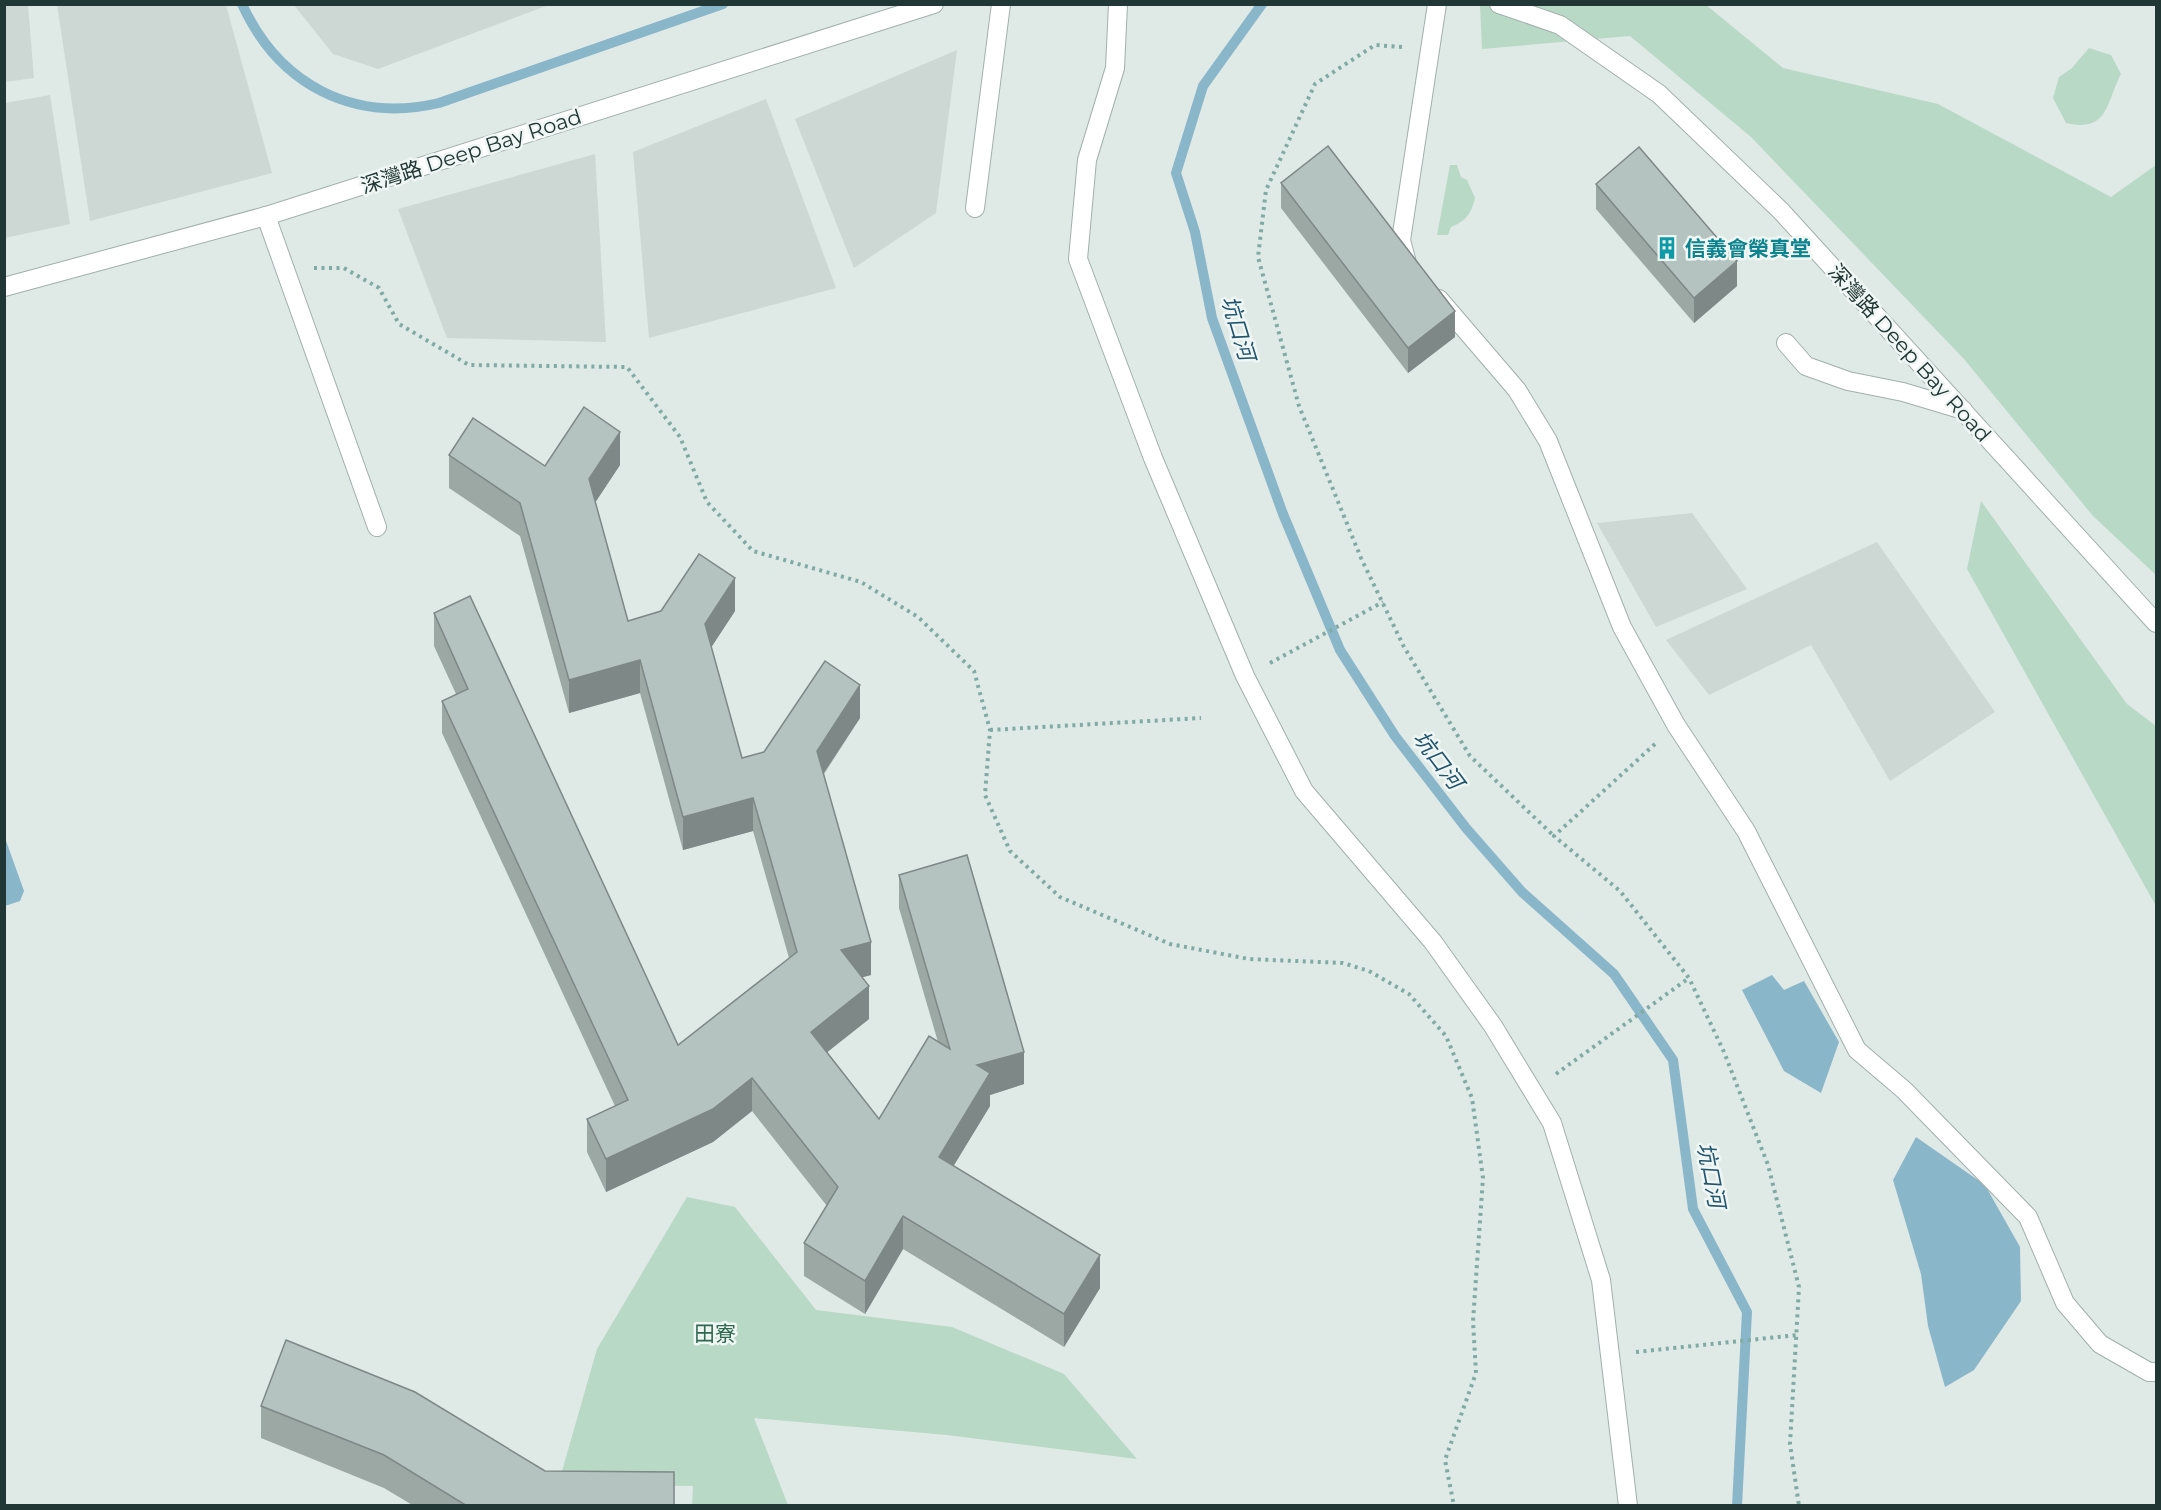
<svg xmlns="http://www.w3.org/2000/svg" width="2161" height="1510" font-family="Montserrat,'Noto Sans SC',sans-serif">
<style>
.built{fill:#cdd8d5}
.green{fill:#b9d9c7}
.water{fill:#8ab6ca}
.lines{fill:none;stroke-linecap:round;stroke-linejoin:round}
.stream{stroke:#8ab6ca;stroke-width:10}
.service-casing{stroke:#a2b0ad;stroke-width:20}
.minor-casing{stroke:#a2b0ad;stroke-width:20}
.tertiary-casing{stroke:#a2b0ad;stroke-width:20}
.path{stroke:#81aaa4;stroke-width:4;stroke-dasharray:3 4.5;stroke-linecap:butt}
.service{stroke:#fff;stroke-width:18}
.minor{stroke:#fff;stroke-width:18}
.tertiary{stroke:#fff;stroke-width:18}
.wall{fill:#9ba8a4}
.shaded-wall{fill:#7e8886}
.building{fill:#b4c3bf;stroke:#7e8886;stroke-width:1.5}
.labels{text-anchor:middle;dominant-baseline:central;stroke-width:5;stroke-linejoin:round;paint-order:stroke}
.street-label{font-size:21px;fill:#213735;stroke:#eff6f3}
.culture-label{font-size:21px;font-weight:bold;fill:#0d838f;stroke:#eff6f3;text-anchor:start}
.park-label{font-size:21px;fill:#2f6a50;stroke:#eff6f3}
.water-label{font-size:22px;font-style:italic;fill:#21546e;stroke:#eff6f3}
</style>
<rect width="100%" height="100%" fill="#dfe9e6"/>
<g class="built">
<path d="M4,5h24l6,73 -29,4z"/>
<path d="M57,5h169l46,168 -182,48z"/>
<path d="M294,5h255l-171,64 -45,-15z"/>
<path d="M957,50l-21,163 -82,55 -59,-149z"/>
<path d="M50,95l20,129 -65,14v-135z"/>
<path d="M766,99l70,189 -187,50 -16,-186z"/>
<path d="M595,154l11,188 -159,-4 -49,-129z"/>
<path d="M1692,513l55,76 -91,38 -59,-104z"/>
<path d="M1877,542l118,170 -105,69 -79,-136 -102,50 -43,-55z"/>
</g>
<g class="green">
<path d="M1480,5h226l77,63 155,36 173,93 45,-32v410l-63,-59 -129,-157 -213,-222 -121,-101 -148,13z"/>
<path d="M2089,48l22,7 10,19c-15,28 -12,59 -55,49l-13,-25 6,-21 13,-9z"/>
<path d="M1450,165h7l4,12 6,3 8,18c-4,16 -9,23 -24,29l-3,8h-11z"/>
<path d="M1981,501l146,203 29,22v180l-189,-337z"/>
<path d="M687,1197l48,10 81,103 136,17 112,47 73,85 -190,-24 -193,-17 34,87h-96l1,-19 -135,-1 39,-136z"/>
</g>
<g class="water">
<path d="M5,838l19,53 -4,10 -15,5z"/>
<path d="M1772,975l12,15 20,-9 35,61 -18,51 -37,-22 -42,-81z"/>
<path d="M1916,1137l69,48 35,62 1,54 -47,69 -29,17 -17,-61 -7,-52 -28,-94z"/>
</g>
<g class="lines">
<g class="stream">
<path d="M242,4c37,81 111,119 197,99l284,-99"/>
<path d="M1262,4l-59,82 -27,87 19,59 17,86 71,196 57,136 55,86 71,92 56,64 92,82 59,86 20,149 54,103 -10,194"/>
</g>
<g class="service-casing">
<g id="service">
<path d="M975,208l26,-204"/>
<path d="M266,216l111,311"/>
</g>
</g>
<g class="minor-casing">
<g id="minor">
<path d="M1118,4l-3,64 -28,92 -9,99 75,199 92,218 59,115 129,151 60,84 59,97 49,157 27,226"/>
<path d="M1407,263l-6,-23 36,-236"/>
<path d="M1439,299l78,91 31,51 74,186 54,98 70,106 111,219 47,40 124,127 37,86 35,41 49,28h7"/>
<path d="M1786,343l20,23 42,15 55,11 60,18"/>
</g>
</g>
<g class="tertiary-casing">
<g id="tertiary">
<path d="M1499,4l61,21 99,69 122,117 375,412"/>
<path d="M4,287l262,-71 668,-212"/>
</g>
</g>
<g class="path">
<path d="M1402,47l-27,-2 -60,39 -49,106 -8,67 41,149 62,152 43,89 66,109 84,80"/>
<path d="M314,268h30l35,20 20,36 70,41 158,2 53,70 27,65 46,49 108,31 57,35 56,54 16,59 -5,65 25,56 50,46 110,47 79,15 94,4 26,8 40,23 37,42 26,62 11,80 -10,143 3,52 -31,87 9,46"/>
<path d="M1270,663l113,-61"/>
<path d="M990,730l211,-12"/>
<path d="M1655,744l-101,92 66,55 69,87 35,74 44,113 31,122 -9,157 9,62"/>
<path d="M1556,1074l133,-96"/>
<path d="M1636,1352l161,-17"/>
</g>
<use href="#service" class="service"/>
<use href="#minor" class="minor"/>
<use href="#tertiary" class="tertiary"/>
</g>
<g class="wall">
<path d="M1281,183l174,154 -47,36 -127,-165z"/>
<path d="M1596,184l141,102 -43,37 -98,-114z"/>
<path d="M449,455l96,11 75,-1 -25,37 33,119 107,-10 -24,36 31,111 22,-6 96,-34 -36,56 47,201 -9,2 7,42 -42,33 52,67 59,-77 -39,-134v-33l125,209 -34,11v11l-37,60 147,122 -36,59 -161,-98 -38,65 -61,-38v-33l23,-37 -75,-95 -39,31 -107,50 -19,-40v-33l28,-13 -173,-373v-32l14,-7 -22,-48v-33l244,432 111,-87 -36,-127 -70,19 -43,-157 -71,20 -49,-177 -71,-48z"/>
<path d="M261,1406l284,65 129,35h-260l-30,-18 -123,-50z"/>
</g>
<g class="shaded-wall">
<path d="M1737,261v25l-43,37v-25z"/>
<path d="M1455,311v26l-47,36v-25z"/>
<path d="M620,432v33l-31,47v-33z"/>
<path d="M735,578v33l-30,46v-33z"/>
<path d="M640,660v33l-71,20v-33z"/>
<path d="M860,685v33l-43,65v-32z"/>
<path d="M753,798v33l-70,19v-33z"/>
<path d="M871,942v33l-30,8v-33z"/>
<path d="M869,986v33l-58,46v-33z"/>
<path d="M1024,1052v32l-34,11v11l-51,84v-33l38,-92z"/>
<path d="M752,1078v33l-39,31 -107,50v-33z"/>
<path d="M903,1216v33l-38,65v-33z"/>
<path d="M1100,1255v33l-36,59v-33z"/>
</g>
<g class="building">
<path d="M1328,146l127,165 -47,37 -127,-165z"/>
<path d="M1639,147l98,114 -43,37 -98,-114z"/>
<path d="M584,407l36,25 -31,47 39,142 33,-10 38,-57 36,24 -30,46 37,134 22,-6 61,-91 35,24 -43,66 54,191 -30,8 28,36 -58,46 68,87 50,-83 21,13 -51,-174 68,-20 57,197 -47,13 13,8 -51,84 161,98 -36,59 -161,-98 -38,65 -61,-38 34,-56 -86,-109 -39,31 -107,50 -19,-40 41,-19 -186,-399 26,-12 -34,-76 36,-17 208,449 119,-93 -44,-154 -70,19 -43,-157 -71,20 -49,-177 -71,-48 24,-37 72,48z"/>
<path d="M286,1340l129,52 130,79 129,1v34h-207l-83,-51 -123,-49z"/>
</g>
<defs>
<g id="building-bare" transform="scale(1.8)"><path d="M-4-6H4V6H1V3H-1V6H-4ZM-2.5-4.3h1.7v1.8h-1.7ZM.8-4.3h1.7v1.8H.8ZM-2.5-1h1.7V.8h-1.7ZM.8-1h1.7V.8H.8Z" fill="#0f9aa8" stroke="#eff6f3" stroke-width="2.5" paint-order="stroke"/></g>
</defs>
<g fill-rule="evenodd">
<use href="#building-bare" x="1667" y="248"/>
</g>
<g class="labels">
<g class="street-label">
<text transform="translate(471 151) rotate(-18)">深灣路 Deep Bay Road</text>
<text transform="translate(1910 353) rotate(48)">深灣路 Deep Bay Road</text>
</g>
<g class="culture-label">
<text x="1685" y="248">信義會榮真堂</text>
</g>
<g class="park-label">
<text x="715" y="1333">田寮</text>
</g>
<g class="water-label">
<text transform="translate(1238 328) rotate(73)">坑口河</text>
<text transform="translate(1438 760) rotate(53)">坑口河</text>
<text transform="translate(1711 1175) rotate(79)">坑口河</text>
</g>
</g>
<rect width="2161" height="1510" fill="none" stroke="#213735" stroke-width="12"/>
</svg>
